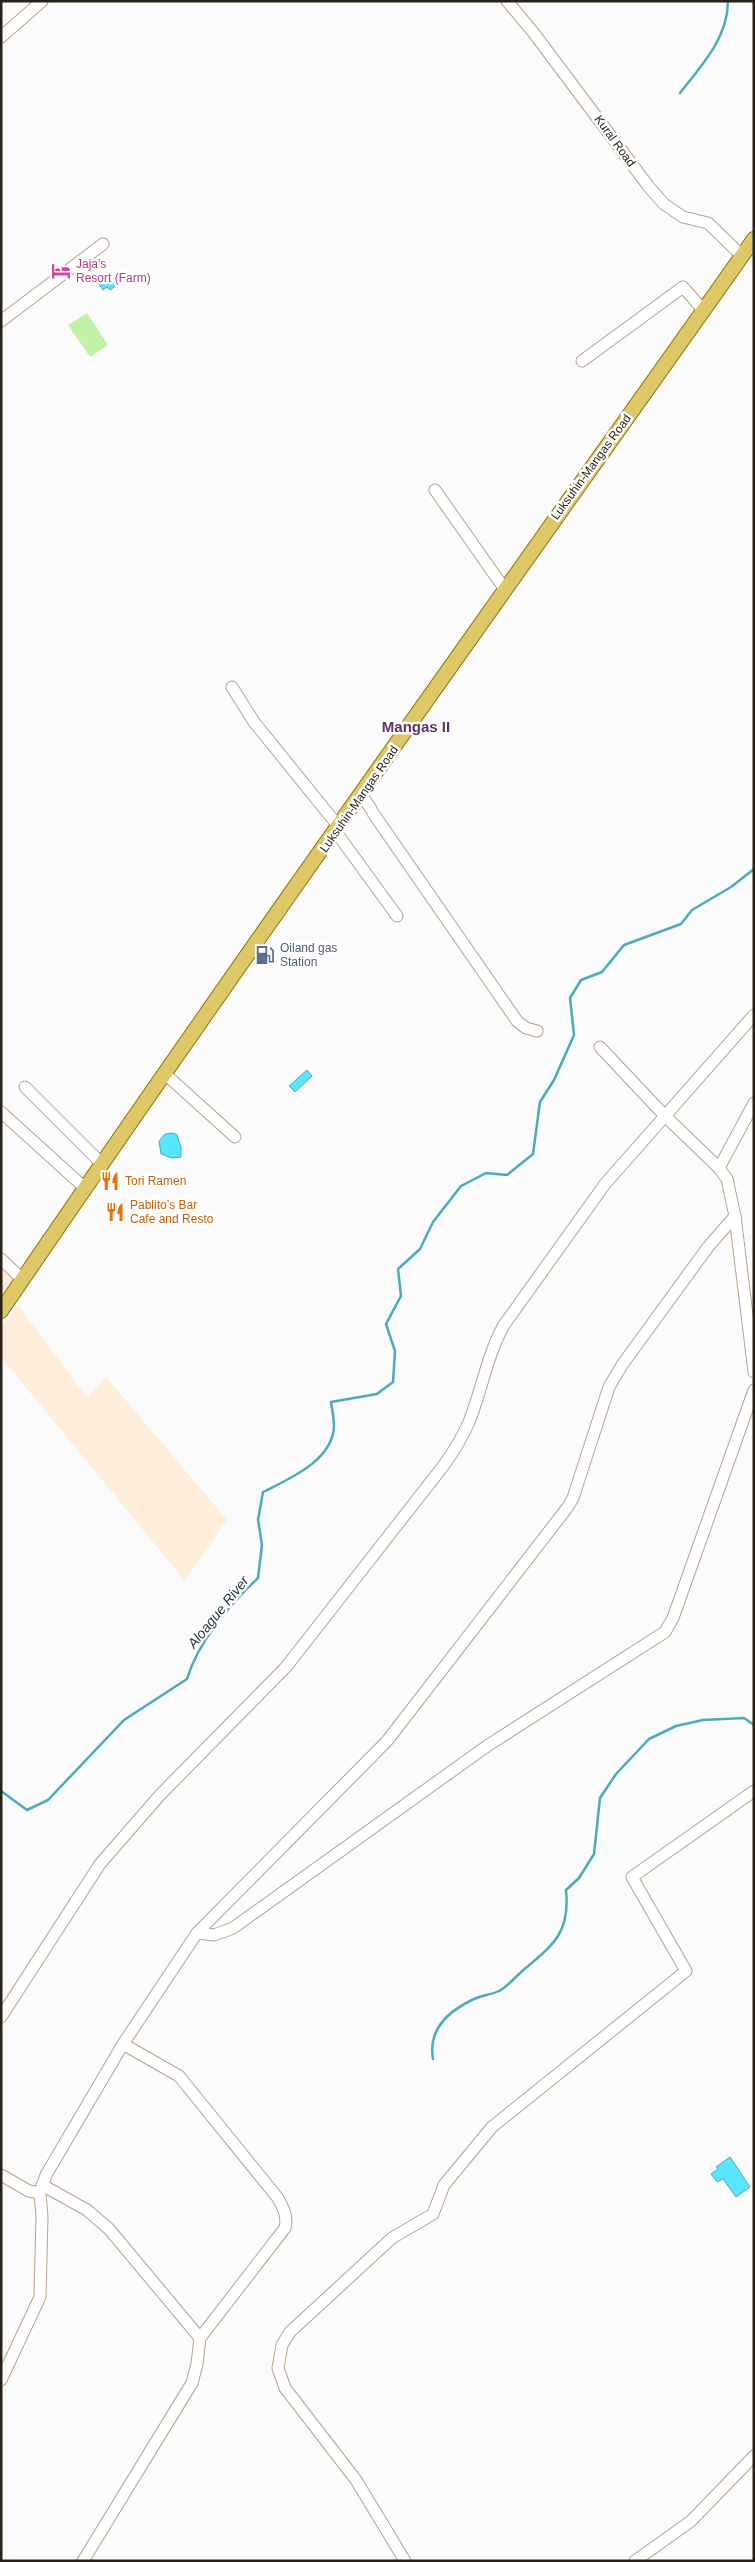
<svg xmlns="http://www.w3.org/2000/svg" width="755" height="2562" font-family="Helvetica,sans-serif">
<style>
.built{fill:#feeddb}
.green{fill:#c2f2a6}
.water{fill:#58e6fe;stroke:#4aabb9}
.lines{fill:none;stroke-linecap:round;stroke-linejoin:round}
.stream{stroke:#4aabb9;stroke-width:2.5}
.minor-casing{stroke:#b7a28a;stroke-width:13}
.major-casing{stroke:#907409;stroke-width:16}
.minor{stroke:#fff;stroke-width:11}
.major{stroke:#ddc767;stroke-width:14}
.labels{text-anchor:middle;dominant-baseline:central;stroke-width:5;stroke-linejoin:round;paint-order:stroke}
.street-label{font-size:12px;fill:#292117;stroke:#fff}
.hotel-label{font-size:12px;fill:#b23c85;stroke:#fff;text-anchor:start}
.service-label{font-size:12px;fill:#4e5e75;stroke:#fff;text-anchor:start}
.food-label{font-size:12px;fill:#c56008;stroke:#fff;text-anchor:start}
.water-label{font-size:14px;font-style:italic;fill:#1d353a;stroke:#fff}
.quarter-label{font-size:15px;font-weight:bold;fill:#5c346b;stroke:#fff}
</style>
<rect width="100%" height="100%" fill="#fbfbfb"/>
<g class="built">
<path d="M1,1266l16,16 -16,21z"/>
<path d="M18,1305l69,92 19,-20 121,143 -42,61 -184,-224v-29z"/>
</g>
<path class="green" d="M87,313l21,32 -18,12 -22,-32z"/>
<g class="water">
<path d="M119,273l5,7 -14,10 -3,-3 -4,3 -4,-6 5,-3 2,2z"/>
<path d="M307,1070l5,6 -17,16 -6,-6z"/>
<path d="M173,1133l4,2 4,12v10l-9,1 -11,-4 -2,-13 6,-7z"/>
<path d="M730,2157l20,30 -14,10 -13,-18 -6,3 -6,-8 7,-5 -2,-2z"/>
</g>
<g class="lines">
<g class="stream">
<path d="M680,93c21,-27 48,-55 48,-92"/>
<path d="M1,1791l26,19 21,-10 76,-80 63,-41c11,-37 43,-75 71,-101l4,-33 -4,-25 5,-28c26,-13 71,-32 71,-67 0,-7 -2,-15 -3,-23l46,-8 16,-12 2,-31 -9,-27 15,-28 -3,-27 22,-20 13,-27 28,-36 25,-13 21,2 26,-21 7,-52 14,-22 20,-45 -4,-37 11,-18 21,-8 22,-27 57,-21 11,-14 39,-23 23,-18"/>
<path d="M433,2059c-5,-29 14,-47 39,-59 9,-5 20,-5 29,-10 9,-6 17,-16 26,-23 29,-24 43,-37 39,-77l13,-12 15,-24 6,-56 16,-24 33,-35 27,-13 27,-6 41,-2 10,7"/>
</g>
<g class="minor-casing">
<g id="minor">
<path d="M507,1l26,31 116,155 15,17 19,13 25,6 34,33"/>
<path d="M1,37l41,-36"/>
<path d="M1,321l102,-77"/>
<path d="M582,361l101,-74 21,24"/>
<path d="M435,490l71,101"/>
<path d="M232,687l22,35 85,105"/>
<path d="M361,794l10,15"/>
<path d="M373,813l144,208 9,7 11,3"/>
<path d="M336,832l61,84"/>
<path d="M600,1047l64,68 55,53 8,11 8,37 19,156"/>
<path d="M164,1073l71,64"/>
<path d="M25,1087l78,78"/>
<path d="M1,1112l85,77"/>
<path d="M719,1168l35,-65"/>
<path d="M1,1259l22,21"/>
<path d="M197,1933l17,2 19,-7 254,-182 178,-114 8,-14 81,-228"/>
<path d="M1,2017l99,-153 60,-69 126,-128 158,-202c10,-14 18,-27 25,-43 13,-32 18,-67 35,-97l101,-141 149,-169"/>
<path d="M1,2175l28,16 11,2"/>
<path d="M42,2185l45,25 22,19 91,109"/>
<path d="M1,2380l39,-83 2,-80 -2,-24 6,-18 77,-131 74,-111 190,-192 180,-233 6,-10 36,-111 13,-22 86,-118 27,-31"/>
<path d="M83,2561l109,-178 5,-19 3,-26 85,-110c3,-12 -2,-21 -8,-31l-98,-121 -56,-32"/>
<path d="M405,2561l-49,-81 -71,-92 -7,-20 4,-23 8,-13 102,-94 41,-24 11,-29 48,-58 194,-156 -54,-94 122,-86"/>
<path d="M635,2561l56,-40 63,-65"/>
</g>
</g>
<g class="major-casing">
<path id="major" d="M1,1311c246,-361 501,-716 753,-1072"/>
</g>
<use href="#minor" class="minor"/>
<use href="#major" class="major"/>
</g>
<defs>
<g id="hotel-bare" transform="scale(1.5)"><path d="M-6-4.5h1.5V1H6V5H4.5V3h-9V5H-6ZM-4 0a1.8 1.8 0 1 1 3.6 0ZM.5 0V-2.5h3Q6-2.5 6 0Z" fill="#d1479c" stroke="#fff" stroke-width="2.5" paint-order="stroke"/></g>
<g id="fuel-bare" transform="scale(1.5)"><path d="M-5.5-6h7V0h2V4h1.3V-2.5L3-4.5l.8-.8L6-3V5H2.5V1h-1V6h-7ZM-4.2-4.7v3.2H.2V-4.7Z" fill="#5c6f8a" stroke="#fff" stroke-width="2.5" paint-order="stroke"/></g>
<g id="restaurant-bare" transform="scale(1.5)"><path d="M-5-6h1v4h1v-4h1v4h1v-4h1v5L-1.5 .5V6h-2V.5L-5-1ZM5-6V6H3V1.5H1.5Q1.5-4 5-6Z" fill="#e8710a" stroke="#fff" stroke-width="2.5" paint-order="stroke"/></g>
</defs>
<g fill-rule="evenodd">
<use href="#hotel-bare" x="61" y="271"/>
<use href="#fuel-bare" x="265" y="955"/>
<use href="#restaurant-bare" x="110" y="1181"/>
<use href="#restaurant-bare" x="115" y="1212"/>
</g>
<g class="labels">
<g class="street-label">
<text transform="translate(615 141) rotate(54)">Kural Road</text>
<text transform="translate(591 467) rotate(-54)">Luksuhin-Mangas Road</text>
<text transform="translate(359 799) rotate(-55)">Luksuhin-Mangas Road</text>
</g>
<g class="hotel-label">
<text x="76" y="264">Jaja's<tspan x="76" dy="14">Resort (Farm)</tspan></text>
</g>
<g class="service-label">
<text x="280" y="948">Oiland gas<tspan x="280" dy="14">Station</tspan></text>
</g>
<g class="food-label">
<text x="125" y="1181">Tori Ramen</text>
<text x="130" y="1205">Pablito’s Bar<tspan x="130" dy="14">Cafe and Resto</tspan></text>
</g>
<g class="water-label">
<text transform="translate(218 1612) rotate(-51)">Aloague River</text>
</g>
<g class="quarter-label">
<text x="416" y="726">Mangas II</text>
</g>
</g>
<rect width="755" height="2562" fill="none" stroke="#292117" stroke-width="5"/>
</svg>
